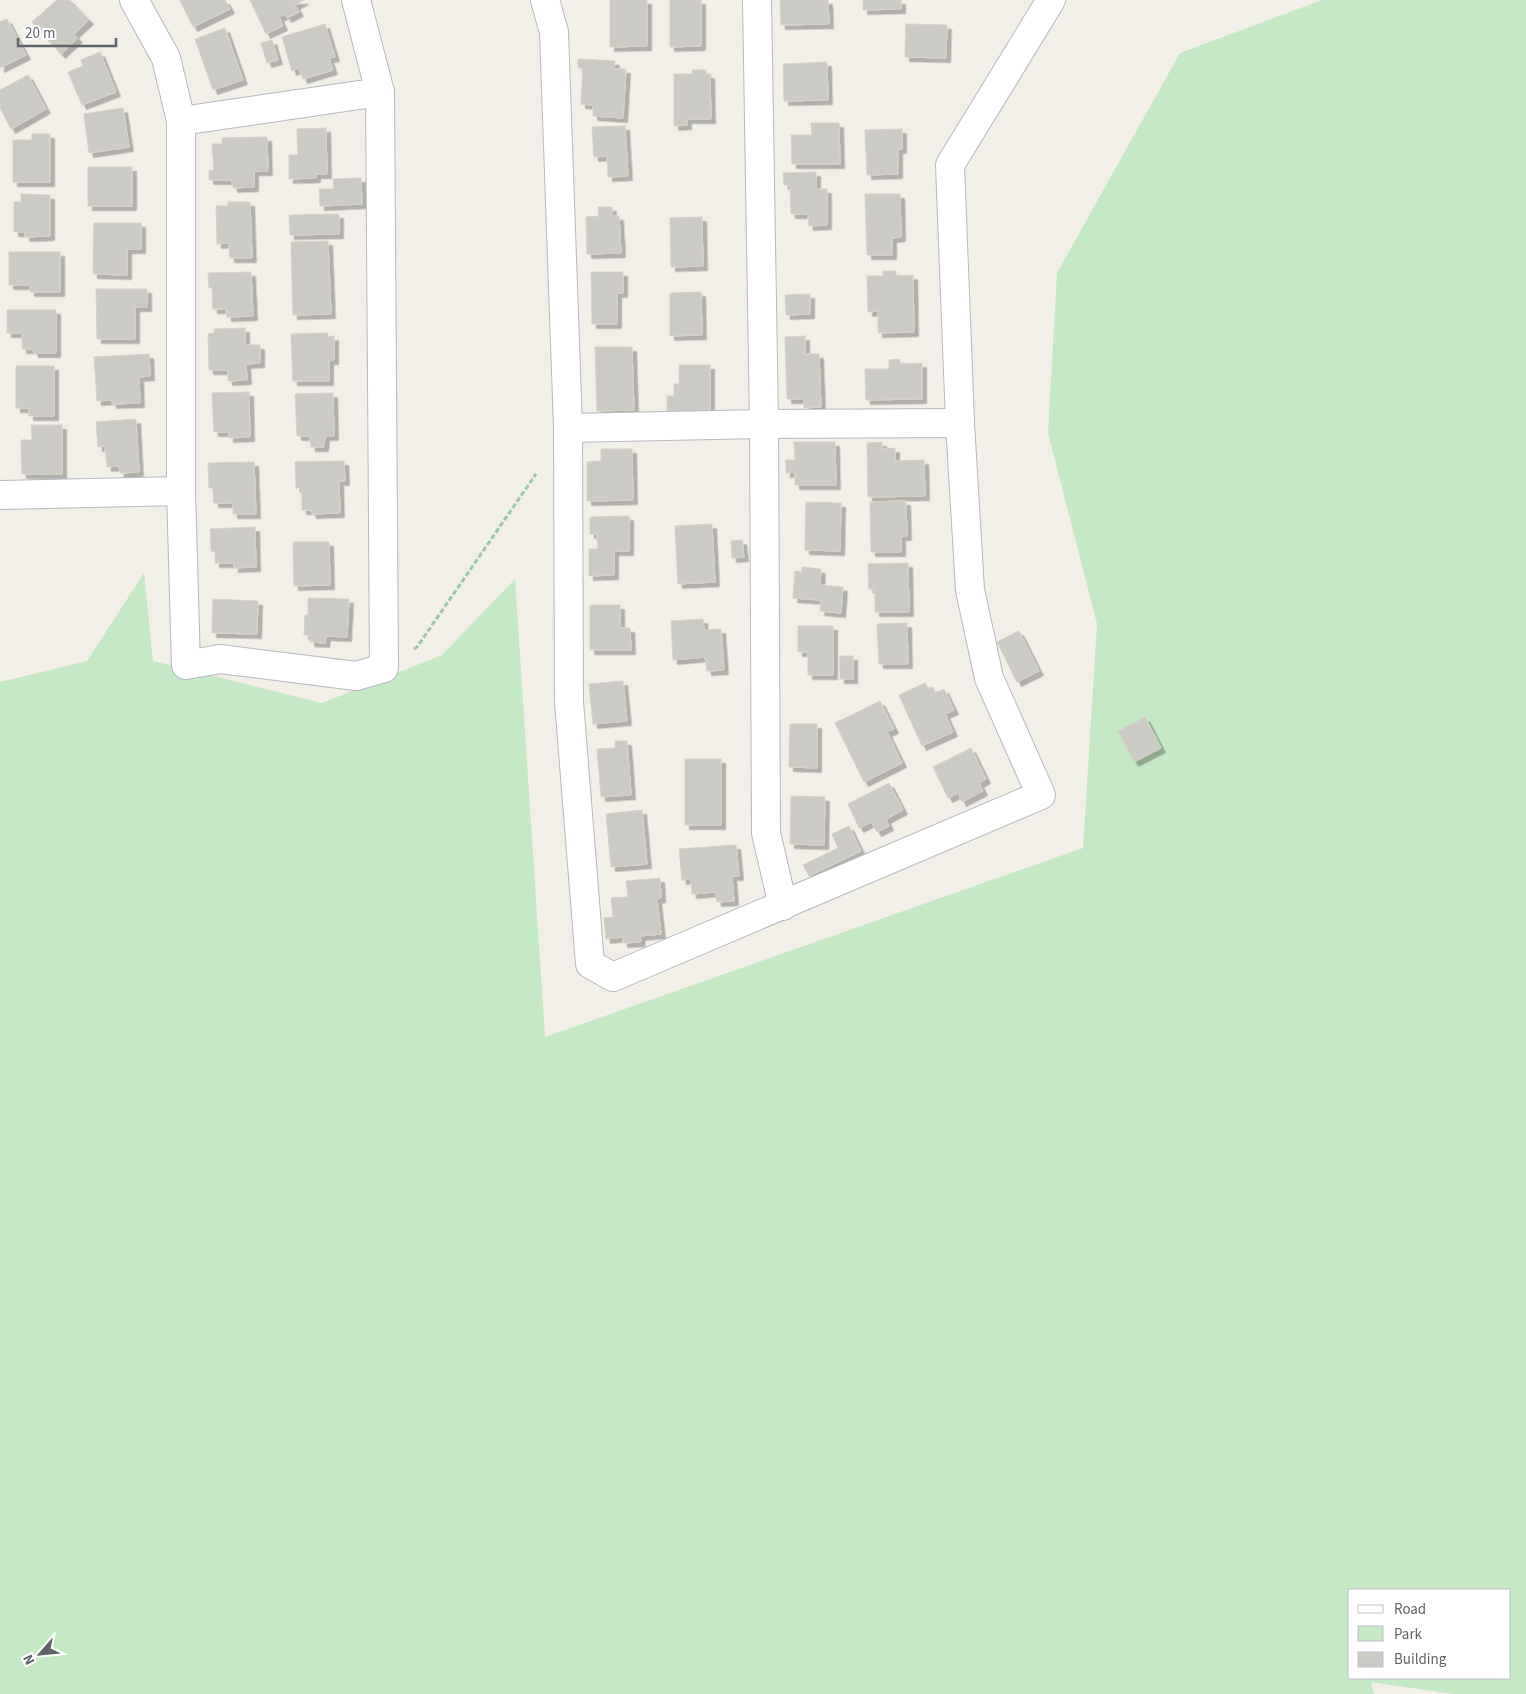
<svg xmlns="http://www.w3.org/2000/svg" width="1526" height="1694" font-family="'Source Sans 3',sans-serif">
<style>
.green{fill:#c5e8c5;fill-rule:evenodd}
.building{fill:#cccac5;stroke:#d6d1c6;filter:url(#shadow)}
.lines{fill:none;stroke-linecap:round;stroke-linejoin:round}
.street-casing{stroke:#b5b8bc;stroke-width:30}
.path{stroke:#9cc7a9;stroke-width:3;stroke-dasharray:5 2.5;stroke-linecap:butt}
.street{stroke:#fff;stroke-width:28}
</style>
<defs>
<filter id="shadow"><feDropShadow dx="4.5" dy="4.5" stdDeviation="0" flood-color="#0004"/></filter>
</defs>
<rect width="100%" height="100%" fill="#f1efe8"/>
<path class="green" d="M1322,0h204v1694h-73l-82,-12 3,12h-1374v-1012l87,-21 57,-88 9,88 169,42 120,-48 73,-76 30,458 538,-189 14,-224 -49,-191 9,-160 123,-220zM1350,1590h160v88h-160z"/>
<g class="building">
<path d="M57,0h13l19,20 -15,14 4,4 -17,16 -29,-32z"/>
<path d="M180,0h45l5,9 -37,18z"/>
<path d="M250,0h54l-9,5 4,7 -12,6 -2,-4 -6,3 4,9 -17,8z"/>
<path d="M610,0h37v46l-37,1z"/>
<path d="M670,0h31v46l-31,1z"/>
<path d="M780,0h48l1,24 -48,1z"/>
<path d="M863,0h38v9l-38,1z"/>
<path d="M7,19l19,36 -26,13v-46z"/>
<path d="M325,24l10,33 -6,1 4,12 -30,9 -4,-11 -7,3 -10,-34z"/>
<path d="M906,24l41,1 -1,33 -41,-1z"/>
<path d="M225,28l18,52 -30,10 -18,-51z"/>
<path d="M272,40l6,20 -11,3 -6,-20z"/>
<path d="M100,52l16,40 -34,13 -14,-33 15,-6 -2,-6z"/>
<path d="M578,59l37,2 -1,8h12l-3,49 -30,-2v-11l-12,-1 2,-36h-5z"/>
<path d="M827,62l1,38 -44,1 -1,-37z"/>
<path d="M692,70h14v4h4l1,45h-24v6l-13,1v-52h18z"/>
<path d="M28,75l18,34 -35,20 -11,-21v-18z"/>
<path d="M123,108l6,39 -40,6 -5,-39z"/>
<path d="M811,123h28l1,41h-48l-1,-29h21z"/>
<path d="M625,126l3,50 -20,1 -1,-21 -13,1 -2,-30z"/>
<path d="M326,128l1,46h-11v4l-27,1v-24h9l-1,-26z"/>
<path d="M902,129v20h-4v25l-31,1 -2,-45z"/>
<path d="M32,134h18v48h-37v-42h19z"/>
<path d="M267,137l1,34h-14v16l-21,1 -1,-8h-23v-9l5,-1 -2,-26h10v-6z"/>
<rect x="88" y="167" width="44" height="39"/>
<path d="M816,172v17h11v36l-18,1 -1,-12h-17l-1,-29h-6l-1,-12z"/>
<path d="M361,178l1,26 -42,2 -1,-17h15l-1,-10z"/>
<path d="M21,194l29,1v41l-25,1v-5h-11v-30h7z"/>
<path d="M865,194h35l1,43 -9,1v17h-25z"/>
<path d="M228,202h22l2,56h-22l-1,-15 -12,1 -1,-38h12z"/>
<path d="M598,207h14v9h7l2,37 -34,1 -1,-37 13,-1z"/>
<path d="M339,214v20l-49,1 -1,-20z"/>
<path d="M702,217l1,49 -32,1 -1,-49z"/>
<path d="M94,223h47v26h-14v26l-34,-1z"/>
<path d="M328,241l3,73 -38,1 -2,-73z"/>
<path d="M9,252h51v40h-30v-7h-21z"/>
<path d="M883,271h13v5l17,-1 1,57 -36,1v-22l-10,1 -1,-36h16z"/>
<path d="M251,272l2,44 -26,1 -1,-8h-13l-1,-21h-3l-1,-15z"/>
<path d="M591,272h32v21h-6v31h-25z"/>
<path d="M96,289h51v18h-12v32h-38z"/>
<path d="M701,292l1,43 -32,1v-43z"/>
<path d="M810,294v20l-24,1 -1,-20z"/>
<path d="M7,310h49v43h-22l-1,-4h-11v-16h-15z"/>
<path d="M245,328v17h15v18l-14,1 1,16 -19,1v-11h-19l-1,-36 6,-1v-4z"/>
<path d="M328,333v4l6,-1v24h-5v21h-36l-2,-47z"/>
<path d="M805,336v18h14l2,53 -17,1v-9h-17l-2,-62z"/>
<path d="M595,347h37l2,63 -37,1z"/>
<path d="M149,354l1,22 -11,1 1,26 -28,1v-4l-15,1 -3,-44z"/>
<path d="M900,359v5l22,-1v36l-56,1 -1,-31h24v-9z"/>
<path d="M679,365h31v45l-33,1v2h-10v-17h7v-12h5z"/>
<path d="M16,366h38v50h-25v-8h-13z"/>
<path d="M249,392l1,45 -21,1v-6h-15l-2,-39z"/>
<path d="M333,393l1,43h-9l-1,11h-13l-1,-11h-13l-2,-42z"/>
<path d="M136,419l3,53 -19,1 -1,-7 -12,1 -2,-21 -7,1 -2,-25z"/>
<path d="M31,425h31v49h-40l-1,-34h11z"/>
<path d="M794,442h41l1,43h-41v-13l-9,1v-13h9z"/>
<path d="M882,442v7l13,-1v13l29,-1 1,36 -57,1 -1,-54z"/>
<path d="M601,449h31l1,51 -46,1v-39l14,-1z"/>
<path d="M344,461l1,20h-6l1,32 -28,1 -1,-4h-9v-22h-6l-1,-26z"/>
<path d="M254,462l2,52h-23v-11h-19l-1,-15h-4l-1,-25z"/>
<path d="M906,501l1,35h-6v16h-30l-1,-50z"/>
<path d="M806,502l35,1 -1,48 -35,-1z"/>
<path d="M629,516v35h-15v24l-25,1v-27h9l-1,-15h-7v-17z"/>
<path d="M712,524l3,58 -37,2 -3,-58z"/>
<path d="M255,527l1,40 -22,1v-5h-19v-11l-4,-1 -1,-22z"/>
<path d="M742,540l2,17 -12,1 -1,-17z"/>
<path d="M293,542h36l1,43 -36,1z"/>
<path d="M908,563l1,49h-34v-23h-6l-1,-25z"/>
<path d="M802,567l19,2 -1,16 23,2 -2,26 -21,-2 1,-11 -28,-2 2,-27 7,1z"/>
<path d="M308,598l41,1 -2,38 -21,-1 -1,7 -15,-1v-7h-6l1,-20h3z"/>
<path d="M213,599l45,2 -1,33 -45,-1z"/>
<path d="M590,605h30v23h10l1,22h-41z"/>
<path d="M703,619l1,11 17,-1 3,41 -17,1 -2,-14 -32,3 -2,-39z"/>
<path d="M907,623l1,41h-29l-2,-40z"/>
<path d="M798,626h35v49h-25v-23h-10z"/>
<path d="M1019,631l20,40 -22,11 -20,-40z"/>
<rect x="840" y="656" width="13" height="23"/>
<path d="M623,681l4,40 -34,3 -4,-40z"/>
<path d="M925,683l3,6 5,-2 2,6 9,-4 10,21 -9,4 8,18 -31,14 -23,-51z"/>
<path d="M880,701l14,28 -7,3 15,31 -38,19 -29,-59z"/>
<path d="M1145,717l16,31 -27,14 -16,-31z"/>
<path d="M790,724h27v44l-28,-1z"/>
<path d="M615,741h12l4,54 -30,2 -4,-48 18,-1z"/>
<path d="M971,748l15,31 -7,4 4,8 -21,11 -4,-9 -10,5 -15,-31z"/>
<rect x="685" y="759" width="36" height="66"/>
<path d="M889,783l14,27 -17,9 3,7 -12,6 -6,-10 -12,6 -11,-24z"/>
<path d="M791,796l34,1 -1,48 -34,-1z"/>
<path d="M642,810l5,54 -36,3 -5,-53z"/>
<path d="M849,826l12,25 -52,25 -6,-11 35,-17 -6,-14z"/>
<path d="M736,845l3,31h-7l2,25 -17,1 -1,-10 -24,2 -1,-15 -9,1 -3,-31z"/>
<path d="M660,878l1,20 -4,1 4,35 -21,2 1,6 -18,1v-6l-17,2 -2,-21 9,-1 -2,-19 17,-1 -2,-16z"/>
</g>
<g class="lines">
<g class="street-casing">
<g id="street">
<path d="M134,0l32,58 15,63v370l5,174 34,-6 136,17 28,-8 -4,-576 -24,-92"/>
<path d="M545,0l9,32 14,396 1,274 21,262 23,13 428,-182 -52,-117 -19,-88 -10,-167 -10,-258 101,-165"/>
<path d="M757,0l7,424 2,409 17,73"/>
<path d="M181,121l199,-29"/>
<path d="M568,428l196,-4 196,-1"/>
<path d="M0,495l181,-4"/>
</g>
</g>
<path class="path" d="M414,649l3,-2 119,-173"/>
<use href="#street" class="street"/>
</g>
<rect x="1348" y="1589" width="162" height="90" fill="#ffffff" stroke="#bfc1c3"/>
<rect x="1358" y="1605" width="25" height="8" fill="#ffffff" stroke="#bfc1c3"/>
<text x="1394" y="1614" font-size="15" fill="#5f6368">Road</text>
<rect x="1358" y="1626" width="25" height="15" fill="#c5e8c5" stroke="#bfc1c3"/>
<text x="1394" y="1639" font-size="15" fill="#5f6368">Park</text>
<rect x="1358" y="1652" width="25" height="15" fill="#cccac5" stroke="#bfc1c3"/>
<text x="1394" y="1664" font-size="15" fill="#5f6368">Building</text>
<g transform="translate(40 1654) rotate(243)" stroke="#ffffff" stroke-width="4" paint-order="stroke">
<path d="M0-4L9 19L0 12L-9 19Z" fill="#5f6368"/>
<text y="-8" font-size="14" font-weight="bold" text-anchor="middle" fill="#5f6368">N</text>
</g>
<path d="M18 38v8h98v-8" fill="none" stroke="#5f6368" stroke-width="2.5"/>
<text x="25" y="38" font-size="15" fill="#5f6368" stroke="#ffffff" stroke-width="4" paint-order="stroke">20 m</text>
</svg>
